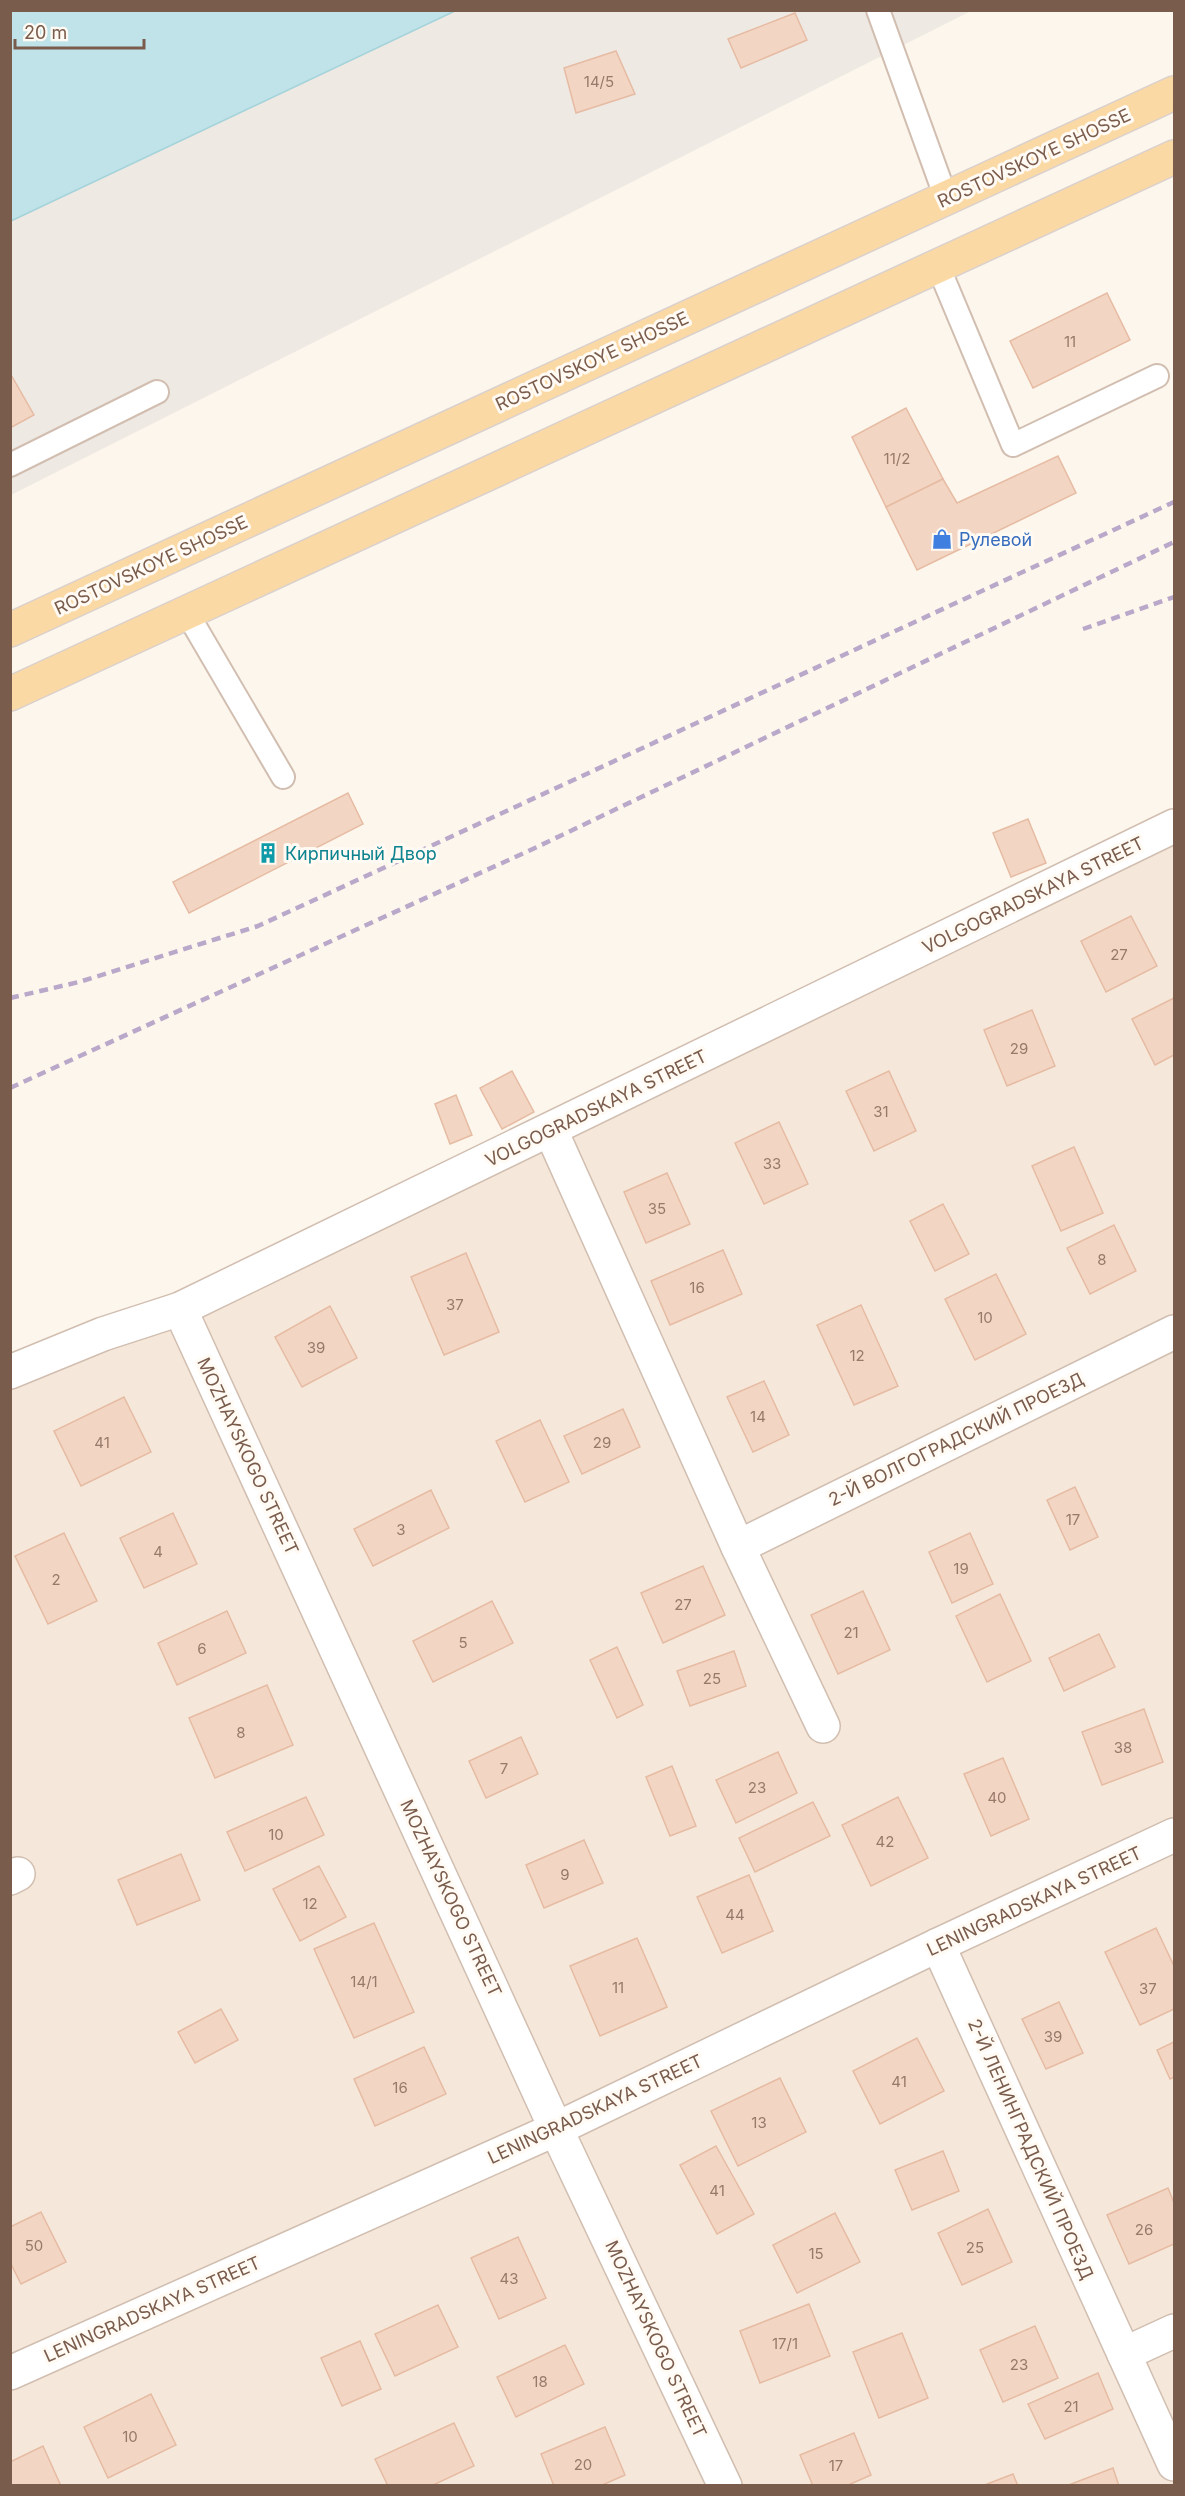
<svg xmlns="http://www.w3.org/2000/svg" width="1185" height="2496" font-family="Inter,sans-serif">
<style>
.residential{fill:#f5e8da}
.industrial{fill:#efe9e4}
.water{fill:#bfe3e8;stroke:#a5d3da;stroke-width:1.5}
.building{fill:#f3d5c3;stroke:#e6bba3;stroke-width:1.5}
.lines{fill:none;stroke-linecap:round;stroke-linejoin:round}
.lane-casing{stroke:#d1beb0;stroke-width:26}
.street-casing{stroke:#d1beb0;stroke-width:36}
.primary-casing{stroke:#dad1cd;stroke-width:36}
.lane{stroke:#fff;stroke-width:22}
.street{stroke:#fff;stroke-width:33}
.primary{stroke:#fbd9a5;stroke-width:33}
.rail{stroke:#b9a8c9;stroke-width:4.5;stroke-dasharray:9 6;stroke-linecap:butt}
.labels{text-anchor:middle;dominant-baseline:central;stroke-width:6;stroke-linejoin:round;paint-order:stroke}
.number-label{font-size:15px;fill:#987a6a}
.street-label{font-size:18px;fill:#7a5c4d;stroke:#fffaf3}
.shop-label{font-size:18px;fill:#366cbe;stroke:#fffaf3;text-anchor:start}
.culture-label{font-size:18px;fill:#0d838f;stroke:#fffaf3;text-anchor:start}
</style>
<rect width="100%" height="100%" fill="#fdf6ec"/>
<path class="residential" d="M1174,816v1669l-1163,1v-1115z"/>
<path class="industrial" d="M11,11h960l-960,484z"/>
<path class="water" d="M11,10h444v1l-444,210z"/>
<g class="building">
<path d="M795,13l12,27 -66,28 -13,-29z"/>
<path d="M616,51l19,43 -59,19 -12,-45z"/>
<path d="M1107,293l23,47 -97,48 -23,-47z"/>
<path d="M10,373l24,42 -24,13z"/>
<path d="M906,408l37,71 -57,28 -34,-70z"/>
<path d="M1058,456l18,37 -159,77 -31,-63 57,-28 14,24z"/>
<path d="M348,793l15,31 -174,89 -16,-31z"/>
<path d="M1028,819l18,44 -35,14 -18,-44z"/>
<path d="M1131,916l26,50 -51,26 -25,-51z"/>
<path d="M1174,998v57l-19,10 -23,-46z"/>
<path d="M1032,1010l23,56 -48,20 -23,-56z"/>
<path d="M512,1071l22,41 -32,17 -22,-41z"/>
<path d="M889,1071l27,60 -42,20 -28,-60z"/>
<path d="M456,1095l16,40 -22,9 -15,-40z"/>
<path d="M779,1122l29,62 -44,20 -29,-61z"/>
<path d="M1074,1147l29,66 -42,18 -29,-65z"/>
<path d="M667,1173l23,51 -44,19 -22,-51z"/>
<path d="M943,1204l26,50 -34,17 -25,-50z"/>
<path d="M1114,1225l22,46 -46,23 -23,-46z"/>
<path d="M723,1250l19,44 -72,31 -19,-44z"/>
<path d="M466,1253l33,79 -55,23 -33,-78z"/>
<path d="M996,1274l30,60 -51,26 -30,-61z"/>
<path d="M861,1305l37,81 -44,19 -37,-80z"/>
<path d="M330,1306l27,52 -55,29 -27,-50z"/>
<path d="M764,1381l25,54 -36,17 -26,-55z"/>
<path d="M124,1397l27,55 -70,34 -27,-55z"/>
<path d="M623,1409l17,38 -58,27 -18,-38z"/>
<path d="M540,1420l29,62 -44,20 -29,-61z"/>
<path d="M1075,1487l23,50 -28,13 -23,-50z"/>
<path d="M431,1490l18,38 -76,38 -19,-37z"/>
<path d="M173,1513l24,51 -53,24 -24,-50z"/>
<path d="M64,1533l33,68 -49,23 -33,-68z"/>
<path d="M970,1533l23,51 -41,19 -23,-51z"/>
<path d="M703,1566l22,49 -62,28 -22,-50z"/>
<path d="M863,1591l27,59 -52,24 -27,-59z"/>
<path d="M1000,1594l31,67 -44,21 -31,-66z"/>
<path d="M492,1601l21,42 -80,39 -20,-41z"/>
<path d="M227,1611l19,42 -69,32 -19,-42z"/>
<path d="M1099,1634l16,33 -51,24 -15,-33z"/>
<path d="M617,1647l26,58 -26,13 -27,-58z"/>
<path d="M734,1651l12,35 -56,20 -13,-35z"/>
<path d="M267,1685l26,60 -78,33 -26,-60z"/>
<path d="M1144,1709l19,53 -61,23 -20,-53z"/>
<path d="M521,1737l17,37 -52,24 -17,-37z"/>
<path d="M778,1752l19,41 -61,30 -20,-43z"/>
<path d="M1003,1758l26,61 -38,17 -27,-62z"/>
<path d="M672,1766l24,60 -26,10 -24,-59z"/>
<path d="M306,1797l18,38 -79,36 -18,-39z"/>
<path d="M898,1797l30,61 -57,28 -29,-61z"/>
<path d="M813,1802l17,34 -75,36 -16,-34z"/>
<path d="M584,1840l19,43 -59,25 -18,-43z"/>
<path d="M181,1854l19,46 -63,25 -19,-45z"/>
<path d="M319,1866l27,51 -46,24 -27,-52z"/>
<path d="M749,1875l24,56 -51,22 -25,-56z"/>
<path d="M374,1923l40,89 -60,26 -40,-89z"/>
<path d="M1156,1928l18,38v43l-34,16 -35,-73z"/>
<path d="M637,1938l30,69 -67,29 -30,-70z"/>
<path d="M1059,2002l24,51 -37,16 -24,-50z"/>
<path d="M221,2009l17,31 -43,23 -17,-31z"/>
<path d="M917,2038l27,53 -64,33 -27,-53z"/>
<path d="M1174,2042v35l-4,2 -13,-29z"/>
<path d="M424,2047l22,47 -71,32 -21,-47z"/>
<path d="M780,2078l26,54 -68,34 -27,-55z"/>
<path d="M716,2146l38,68 -37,20 -37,-69z"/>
<path d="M943,2151l16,40 -47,19 -17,-40z"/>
<path d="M1168,2188l6,15v41l-45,20 -22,-49z"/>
<path d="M988,2209l24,53 -50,23 -24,-52z"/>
<path d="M41,2212l25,50 -45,22 -11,-22v-35z"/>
<path d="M835,2213l25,49 -63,31 -24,-48z"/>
<path d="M518,2237l28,61 -47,21 -28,-61z"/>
<path d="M809,2304l21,52 -70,27 -20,-52z"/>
<path d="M438,2305l20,42 -63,29 -20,-42z"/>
<path d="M1035,2326l23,52 -55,24 -23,-52z"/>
<path d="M902,2333l26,65 -49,20 -26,-66z"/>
<path d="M360,2341l21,48 -39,17 -21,-48z"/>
<path d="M565,2345l19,39 -68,33 -19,-40z"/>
<path d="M1098,2373l15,36 -68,30 -17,-35z"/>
<path d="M151,2394l25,51 -68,33 -24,-51z"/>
<path d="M454,2423l20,43 -43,20h-43l-13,-27z"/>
<path d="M605,2427l20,48 -25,11h-46l-13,-32z"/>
<path d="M854,2433l17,42 -25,11h-33l-13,-31z"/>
<path d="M43,2446l18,40h-51v-24z"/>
<path d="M1113,2468l6,18h-53z"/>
<path d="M1013,2474l5,12h-36z"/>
</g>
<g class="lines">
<g class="lane-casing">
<g id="lane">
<path d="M878,10l68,188"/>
<path d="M938,266l75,179 144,-69"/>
<path d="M10,465l147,-73"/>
<path d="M187,613l96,164"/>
</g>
</g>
<g class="street-casing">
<g id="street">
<path d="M551,1131l187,416 85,179"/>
<path d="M180,1309l376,820 169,357"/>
<path d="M10,1372l93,-38 77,-25 994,-483"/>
<path d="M738,1547l436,-215"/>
<path d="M10,1878l8,-4"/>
<path d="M938,1945l236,519"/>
<path d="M1124,2354l50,-23"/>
<path d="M10,2373l546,-244 382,-184 236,-110"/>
</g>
</g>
<g class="primary-casing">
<g id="primary">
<path d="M10,630l1164,-537"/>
<path d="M10,694l1164,-537"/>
</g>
</g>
<use href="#lane" class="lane"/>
<use href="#street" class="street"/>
<use href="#primary" class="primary"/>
<g class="rail">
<path d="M1083,629l91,-32"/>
<path d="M10,998l69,-16 179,-56 916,-424"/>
<path d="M10,1088l527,-241 637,-305"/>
</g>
</g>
<defs>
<g id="shop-bare" transform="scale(1.62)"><path d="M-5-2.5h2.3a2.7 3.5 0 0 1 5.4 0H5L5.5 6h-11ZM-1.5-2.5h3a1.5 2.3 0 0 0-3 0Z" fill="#3f7fe0" stroke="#fffaf3" stroke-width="2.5" paint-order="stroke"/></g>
<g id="building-bare" transform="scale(1.62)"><path d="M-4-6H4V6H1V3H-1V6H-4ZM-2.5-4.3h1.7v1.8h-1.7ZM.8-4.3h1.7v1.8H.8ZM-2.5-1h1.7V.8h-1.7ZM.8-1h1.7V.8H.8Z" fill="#0f9aa8" stroke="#fffaf3" stroke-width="2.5" paint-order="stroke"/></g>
</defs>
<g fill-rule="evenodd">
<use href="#shop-bare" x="942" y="539"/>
<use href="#building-bare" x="268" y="853"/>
</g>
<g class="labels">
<g class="number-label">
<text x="599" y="81">14/5</text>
<text x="1070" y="341">11</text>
<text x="897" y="458">11/2</text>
<text x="1119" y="954">27</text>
<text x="1019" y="1048">29</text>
<text x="881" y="1111">31</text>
<text x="772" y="1163">33</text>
<text x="657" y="1208">35</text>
<text x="1102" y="1259">8</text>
<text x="697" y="1287">16</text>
<text x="455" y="1304">37</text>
<text x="985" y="1317">10</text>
<text x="316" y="1347">39</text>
<text x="857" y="1355">12</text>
<text x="758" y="1416">14</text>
<text x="102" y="1442">41</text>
<text x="602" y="1442">29</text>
<text x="1073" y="1519">17</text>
<text x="401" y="1529">3</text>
<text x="158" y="1551">4</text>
<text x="961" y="1568">19</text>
<text x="56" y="1579">2</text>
<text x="683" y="1604">27</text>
<text x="851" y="1632">21</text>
<text x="463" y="1642">5</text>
<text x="202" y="1648">6</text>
<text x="712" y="1678">25</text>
<text x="241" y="1732">8</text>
<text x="1123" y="1747">38</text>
<text x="504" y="1768">7</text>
<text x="757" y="1787">23</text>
<text x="997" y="1797">40</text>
<text x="276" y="1834">10</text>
<text x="885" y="1841">42</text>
<text x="565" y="1874">9</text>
<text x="310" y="1903">12</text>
<text x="735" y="1914">44</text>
<text x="364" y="1981">14/1</text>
<text x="618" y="1987">11</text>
<text x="1148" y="1988">37</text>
<text x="1053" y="2036">39</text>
<text x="899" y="2081">41</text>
<text x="400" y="2087">16</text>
<text x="759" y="2122">13</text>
<text x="717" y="2190">41</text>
<text x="1144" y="2229">26</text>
<text x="34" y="2245">50</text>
<text x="975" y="2247">25</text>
<text x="816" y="2253">15</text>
<text x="509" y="2278">43</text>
<text x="785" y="2343">17/1</text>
<text x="1019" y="2364">23</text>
<text x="540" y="2381">18</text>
<text x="1071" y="2406">21</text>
<text x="130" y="2436">10</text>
<text x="583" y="2464">20</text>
<text x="836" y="2465">17</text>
</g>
<g class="street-label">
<text transform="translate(1034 158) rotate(-25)">ROSTOVSKOYE SHOSSE</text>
<text transform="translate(592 361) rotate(-25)">ROSTOVSKOYE SHOSSE</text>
<text transform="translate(151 565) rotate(-25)">ROSTOVSKOYE SHOSSE</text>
<text transform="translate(1033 895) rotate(-26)">VOLGOGRADSKAYA STREET</text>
<text transform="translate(596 1108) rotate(-26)">VOLGOGRADSKAYA STREET</text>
<text transform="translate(956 1439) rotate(-26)">2-Й ВОЛГОГРАДСКИЙ ПРОЕЗД</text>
<text transform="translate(248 1456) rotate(65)">MOZHAYSKOGO STREET</text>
<text transform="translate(451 1898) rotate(65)">MOZHAYSKOGO STREET</text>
<text transform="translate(1034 1901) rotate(-25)">LENINGRADSKAYA STREET</text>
<text transform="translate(595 2109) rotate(-25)">LENINGRADSKAYA STREET</text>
<text transform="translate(1031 2149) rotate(66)">2-Й ЛЕНИНГРАДСКИЙ ПРОЕЗД</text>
<text transform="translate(152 2309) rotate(-24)">LENINGRADSKAYA STREET</text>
<text transform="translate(656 2339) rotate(65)">MOZHAYSKOGO STREET</text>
</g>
<g class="shop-label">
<text x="959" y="539">Рулевой</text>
</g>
<g class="culture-label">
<text x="285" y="853">Кирпичный Двор</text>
</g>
</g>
<rect width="1185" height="2496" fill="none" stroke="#7a5c4d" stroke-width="24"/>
<path d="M15 39v9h129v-9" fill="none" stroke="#7a5c4d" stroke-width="3"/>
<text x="24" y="39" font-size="18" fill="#7a5c4d" stroke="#fffaf3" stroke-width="4.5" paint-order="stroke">20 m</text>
</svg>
